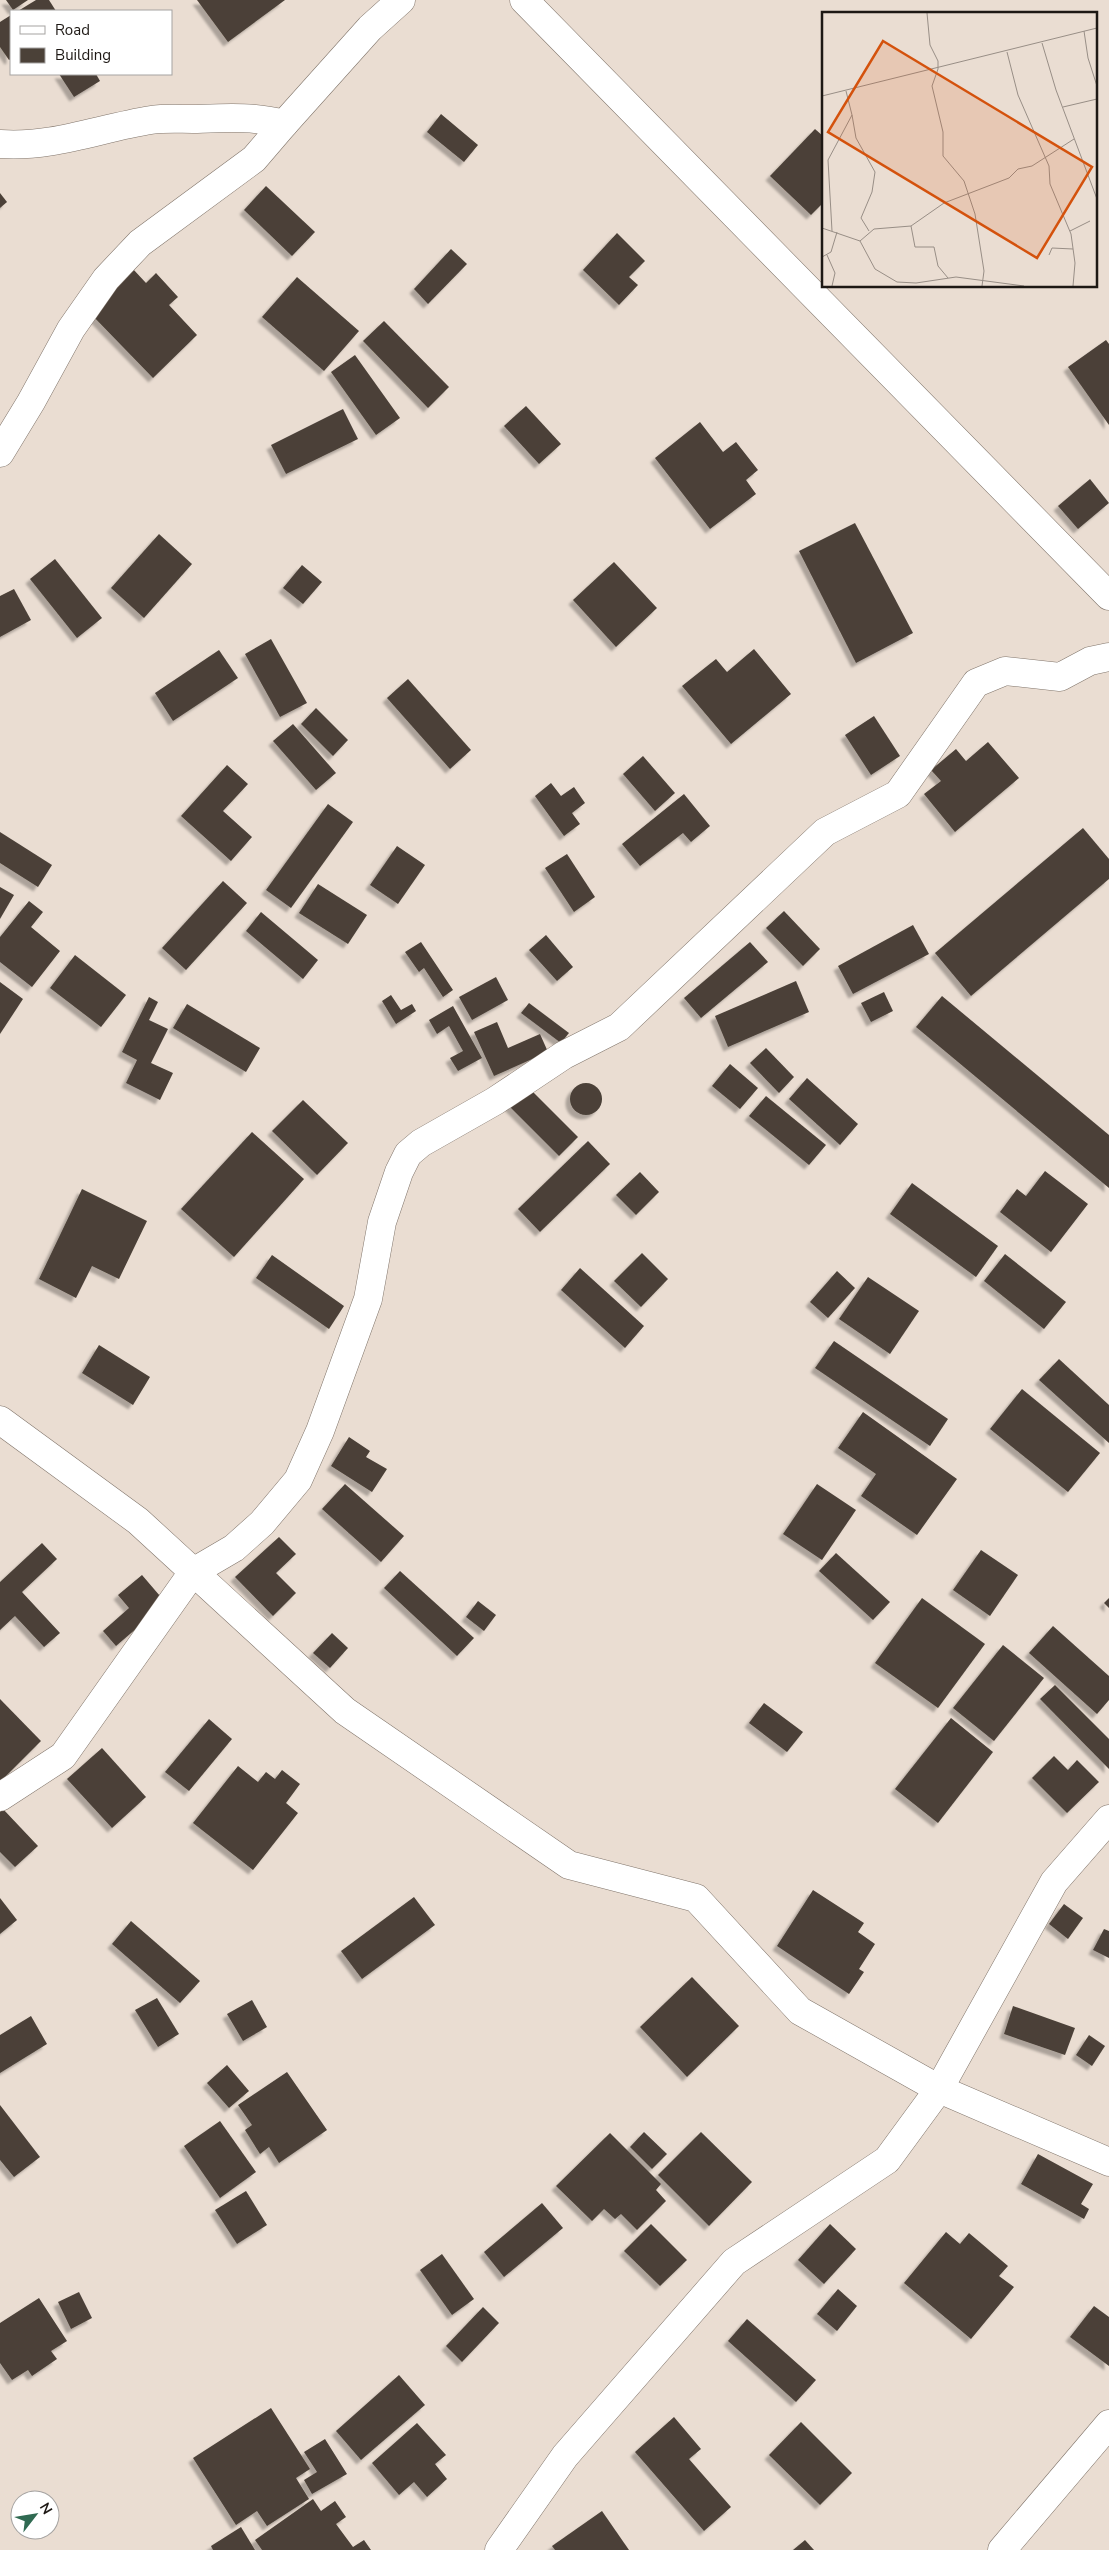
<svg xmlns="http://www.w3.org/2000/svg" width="1109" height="2550" font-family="'Nunito Sans',sans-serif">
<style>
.building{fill:#4b4138;filter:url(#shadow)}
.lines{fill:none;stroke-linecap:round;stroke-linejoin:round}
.street-casing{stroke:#81756b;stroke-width:29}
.street{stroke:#fff;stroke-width:28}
.inset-road{fill:none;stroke:#988e86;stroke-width:1}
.view{fill:#d4520d;fill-opacity:0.15;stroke:#d4520d;stroke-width:2.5}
.inset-edge{fill:none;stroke:#1d1814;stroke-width:2.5}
</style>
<defs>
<filter id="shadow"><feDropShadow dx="-4.5" dy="4.5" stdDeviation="1" flood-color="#0004"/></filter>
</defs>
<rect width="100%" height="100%" fill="#eaddd2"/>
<g class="building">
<path d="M6,0h22l-15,10z"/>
<path d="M36,0h13l7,11h-38z"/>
<path d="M197,0h88l-57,42z"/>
<path d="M11,15v44l-2,1 -9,-13v-25z"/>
<path d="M59,74h37l4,7 -26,16z"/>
<path d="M441,114l37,31 -14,17 -37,-30z"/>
<path d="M815,129l8,7v67l-12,12 -41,-39z"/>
<path d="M266,186l49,46 -23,24 -48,-46z"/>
<path d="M0,193l7,9 -7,6z"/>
<path d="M617,233l28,28 -16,16 9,8 -19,20 -36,-35z"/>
<path d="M451,249l16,15 -39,40 -14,-15z"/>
<path d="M133,269l13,14 10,-10 22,24 -9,8 28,30 -44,43 -64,-66z"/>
<path d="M297,277l62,54 -35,40 -62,-54z"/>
<path d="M384,321l65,66 -21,21 -65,-67z"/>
<path d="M1106,340l3,4v81l-41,-58z"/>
<path d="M355,355l45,63 -24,17 -45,-63z"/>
<path d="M526,406l35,38 -22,20 -35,-38z"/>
<path d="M343,409l15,30 -72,35 -15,-29z"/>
<path d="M700,422l23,30 13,-10 22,28 -12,10 10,14 -46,35 -55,-71z"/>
<path d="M1090,479l19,24 -31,26 -20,-23z"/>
<path d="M855,523l58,110 -57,30 -57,-112z"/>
<path d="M159,534l33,30 -48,54 -33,-30z"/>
<path d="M55,559l47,59 -25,20 -47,-59z"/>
<path d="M614,562l43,46 -41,39 -43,-47z"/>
<path d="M302,565l20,17 -19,22 -20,-16z"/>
<path d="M14,589l17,31 -31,17v-41z"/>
<path d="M271,639l36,64 -27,14 -35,-63z"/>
<path d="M754,649l37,45 -60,50 -49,-58 34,-27 11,13z"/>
<path d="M219,650l19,28 -65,43 -18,-28z"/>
<path d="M408,679l63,71 -21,19 -63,-71z"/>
<path d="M316,708l32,32 -15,16 -32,-32z"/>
<path d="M874,716l26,40 -29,19 -26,-40z"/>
<path d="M293,724l43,49 -20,17 -43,-49z"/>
<path d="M988,742l31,36 -64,54 -31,-38 17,-13 -10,-11 25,-21 10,12z"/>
<path d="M643,756l32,37 -20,18 -32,-37z"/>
<path d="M227,765l21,19 -25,27 29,26 -21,24 -50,-45z"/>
<path d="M551,783l10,13 13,-9 11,16 -13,10 8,11 -16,12 -29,-40z"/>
<path d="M684,794l26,32 -19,16 -8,-9 -43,33 -18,-22z"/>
<path d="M328,804l25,18 -62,86 -25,-18z"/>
<path d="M1083,828l26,31v20l-138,117 -36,-43z"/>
<path d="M0,832l52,33 -14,22 -38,-24z"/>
<path d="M397,846l28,19 -27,39 -28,-19z"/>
<path d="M567,854l28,43 -21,15 -29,-44z"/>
<path d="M223,881l24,22 -61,67 -24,-22z"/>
<path d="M318,884l49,31 -19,29 -49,-31z"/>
<path d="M0,887l14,8 -14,24z"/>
<path d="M29,901l14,11 -12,15 29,24 -28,36 -32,-25v-25z"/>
<path d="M784,911l36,38 -17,17 -37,-38z"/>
<path d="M261,912l57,48 -15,19 -57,-48z"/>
<path d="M913,925l16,29 -76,40 -15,-28z"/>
<path d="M546,935l27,32 -16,14 -28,-31z"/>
<path d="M421,942l32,48 -10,7 -19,-29 -5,4 -14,-20z"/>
<path d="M750,942l18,20 -67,56 -17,-20z"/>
<path d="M75,955l51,40 -25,32 -51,-39z"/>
<path d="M496,977l12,23 -36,20 -13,-23z"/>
<path d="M796,981l13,31 -81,35 -13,-31z"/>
<path d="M0,982l23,17 -23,35z"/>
<path d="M884,992l9,19 -22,11 -10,-19z"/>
<path d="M391,995l10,15 11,-6 4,7 -20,13 -14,-23z"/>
<path d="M942,996l167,139v53l-193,-161z"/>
<path d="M149,997l9,5 -9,18 19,9 -17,34 22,10 -13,27 -34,-17 11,-23 -15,-8z"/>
<path d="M529,1003l40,30 -8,10 -40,-30z"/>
<path d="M187,1004l73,44 -14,24 -73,-44z"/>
<path d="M453,1006l29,52 -24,13 -8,-13 13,-7 -14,-25 -12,8 -8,-14z"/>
<path d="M497,1022l11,26 32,-14 8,18 -54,24 -20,-44z"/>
<path d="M766,1048l28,29 -15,16 -29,-30z"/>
<path d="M730,1064l28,24 -18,21 -28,-23z"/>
<path d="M807,1078l51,46 -18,21 -51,-46z"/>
<circle cx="586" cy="1099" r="16"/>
<path d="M528,1087l50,50 -19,19 -50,-50z"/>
<path d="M766,1096l60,49 -17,20 -60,-49z"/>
<path d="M303,1100l45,43 -31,32 -45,-44z"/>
<path d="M252,1132l52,47 -70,78 -53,-48z"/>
<path d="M588,1141l22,23 -70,68 -22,-23z"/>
<path d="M1045,1171l43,33 -37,48 -51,-40 17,-23 9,7z"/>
<path d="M640,1172l19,20 -23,23 -20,-20z"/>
<path d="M912,1183l86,63 -22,31 -86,-63z"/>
<path d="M82,1189l65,32 -28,58 -27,-13 -16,32 -37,-19z"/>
<path d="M642,1253l26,26 -27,28 -27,-26z"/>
<path d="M1005,1254l61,48 -22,27 -60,-48z"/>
<path d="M272,1255l72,51 -15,23 -73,-51z"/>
<path d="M580,1268l64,58 -19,22 -64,-58z"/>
<path d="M837,1271l18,17 -27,30 -18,-16z"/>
<path d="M868,1277l51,34 -29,43 -51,-35z"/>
<path d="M834,1341l114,78 -18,27 -115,-78z"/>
<path d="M99,1345l51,32 -17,28 -51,-32z"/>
<path d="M1059,1359l50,46v38l-70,-63z"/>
<path d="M1022,1389l78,64 -32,39 -78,-63z"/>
<path d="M863,1412l94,67 -40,56 -56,-39 15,-22 -38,-26z"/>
<path d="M349,1437l21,14 -4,6 21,12 -15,23 -41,-26z"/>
<path d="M345,1484l59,52 -23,26 -59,-53z"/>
<path d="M817,1484l39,26 -34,50 -39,-26z"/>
<path d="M279,1537l17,17 -20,19 20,20 -23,23 -38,-39z"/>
<path d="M42,1543l15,16 -35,33 38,41 -16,14 -29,-31 -15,14v-48z"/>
<path d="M981,1550l37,25 -28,41 -37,-26z"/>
<path d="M836,1553l54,49 -17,18 -54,-49z"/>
<path d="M400,1571l74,67 -17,18 -73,-68z"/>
<path d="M142,1575l24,28 -50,43 -13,-15 26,-23 -11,-13z"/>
<path d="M922,1598l63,46 -47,64 -63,-45z"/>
<path d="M1109,1598v10l-5,-5z"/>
<path d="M478,1601l18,14 -12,16 -18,-14z"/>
<path d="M1053,1626l56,50v24l-12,14 -68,-61z"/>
<path d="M332,1633l16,15 -18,20 -17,-15z"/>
<path d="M1003,1645l41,33 -50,63 -41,-33z"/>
<path d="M1055,1685l54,54v30l-69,-70z"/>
<path d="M0,1699l41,42 -41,41z"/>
<path d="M764,1703l39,29 -16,20 -38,-29z"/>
<path d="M951,1718l42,34 -55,71 -43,-34z"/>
<path d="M209,1719l23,20 -43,52 -24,-19z"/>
<path d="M102,1748l44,49 -34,31 -45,-49z"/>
<path d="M1054,1756l14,14 9,-10 22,22 -32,31 -35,-35z"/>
<path d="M238,1766l20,16 8,-10 9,7 7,-9 18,14 -14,19 12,10 -45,57 -60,-47z"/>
<path d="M3,1809l35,37 -23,21 -15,-15v-40z"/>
<path d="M813,1890l51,33 -6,9 17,12 -16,25 5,3 -15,22 -72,-48z"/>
<path d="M414,1897l21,28 -73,54 -21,-28z"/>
<path d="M0,1898l17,22 -17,14z"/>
<path d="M1064,1904l19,14 -15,21 -19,-15z"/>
<path d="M131,1921l69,60 -20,22 -68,-59z"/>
<path d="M1104,1929l5,2v27l-16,-8z"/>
<path d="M692,1977l47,49 -52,51 -47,-50z"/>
<path d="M157,1998l22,36 -21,13 -23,-37z"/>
<path d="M252,2000l15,27 -24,14 -16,-27z"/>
<path d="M1013,2006l62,22 -10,27 -61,-21z"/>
<path d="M31,2016l16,28 -47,29v-38z"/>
<path d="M1089,2035l16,11 -13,20 -16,-11z"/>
<path d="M227,2065l22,26 -20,17 -22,-25z"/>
<path d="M287,2072l40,58 -48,33 -10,-16 -9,7 -15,-24 7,-5 -14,-20z"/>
<path d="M0,2105l40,52 -26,20 -14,-17z"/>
<path d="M220,2121l36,51 -36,26 -36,-52z"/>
<path d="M644,2132l23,22 -15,15 -22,-22z"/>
<path d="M701,2132l51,50 -43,44 -51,-51z"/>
<path d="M610,2133l51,51 -5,6 10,11 -29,29 -16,-16 -6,5 -11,-10 -12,12 -36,-35z"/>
<path d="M1038,2154l55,30 -12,20 8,5 -5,10 -63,-35z"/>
<path d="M246,2191l21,34 -30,19 -22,-34z"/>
<path d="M542,2203l21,25 -59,49 -20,-25z"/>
<path d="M651,2224l36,36 -27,26 -36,-35z"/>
<path d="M830,2224l26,25 -32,35 -26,-24z"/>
<path d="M946,2232l14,12 9,-11 39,33 -9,10 15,11 -43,52 -67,-56z"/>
<path d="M442,2254l32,45 -22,16 -32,-45z"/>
<path d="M838,2289l19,17 -20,25 -20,-17z"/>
<path d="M79,2292l13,26 -21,11 -13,-27z"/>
<path d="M39,2298l28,43 -16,10 6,8 -25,17 -4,-6 -16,10 -12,-17v-40z"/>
<path d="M1094,2306l15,11v49l-39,-29z"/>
<path d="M483,2307l16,16 -37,39 -16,-16z"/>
<path d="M747,2319l69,61 -20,22 -68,-61z"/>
<path d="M399,2375l26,30 -64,55 -25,-29z"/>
<path d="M271,2408l39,61 -14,9 13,21 -42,27 -10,-15 -21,14 -43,-67z"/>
<path d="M674,2417l27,32 -12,10 42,48 -27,24 -69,-79z"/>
<path d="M801,2422l51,51 -32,32 -51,-50z"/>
<path d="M417,2423l29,32 -11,9 12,15 -20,18 -13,-15 -15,13 -27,-32z"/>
<path d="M325,2439l22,35 -35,20 -8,-14 13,-8 -13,-20z"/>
<path d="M313,2499l8,12 14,-10 11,16 -10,7 17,23 11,-7 7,10h-109l-7,-10z"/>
<path d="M602,2511l27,39h-74l-3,-4z"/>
<path d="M241,2527l14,23h-42l-2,-4z"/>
<path d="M805,2540l9,10h-21z"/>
</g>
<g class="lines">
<g class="street-casing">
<g id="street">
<path d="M524,0l585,596"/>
<path d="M0,144c52,4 100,-16 151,-24 14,-2 28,-1 42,-1 32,-1 61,-3 91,5l86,-96 31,-28"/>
<path d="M0,453l31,-51 40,-73 35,-50 34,-36 114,-84 30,-35"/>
<path d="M0,1420l138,101 207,190 224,154 127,33 104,113 139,78 170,73"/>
<path d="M0,1797l63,-41 130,-184 41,-24 28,-25 36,-43 22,-49 48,-132 14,-77 17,-50 9,-18 13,-11 74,-42 69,-46 55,-28 206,-195 73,-38 78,-111 29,-12 55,6 30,-16 19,-4"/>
<path d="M499,2550l66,-94 169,-194 153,-102 52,-71 115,-207 55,-63"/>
<path d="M1002,2550l107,-126"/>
</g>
</g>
<use href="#street" class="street"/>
</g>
<g transform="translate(822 12)">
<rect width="275" height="275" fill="#eaddd2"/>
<path class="inset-road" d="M105,1l3,32 8,16v8l-6,17 11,46v24l21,25 11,33 9,57 -2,15M262,19l4,27 9,28M220,31l14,47 41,109M185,40l11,43 31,71 1,18 21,50 4,29 -2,23M0,84l275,-68M241,95l34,-8M30,103l4,23 19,34 -3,20 -11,26 8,13M89,214l33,-23 65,-25 9,-9 14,-3 42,-27M0,216l38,13 15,28 22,13 19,1 40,-6 68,9M10,219l-4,-71 24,-45 -6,-24M248,219l20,-10M38,229l14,-12 37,-3 4,21h19l4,19 10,12M5,243l8,18 -3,13M227,243l3,-7 21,1M0,245l9,-5 6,-20"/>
<path class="view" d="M61,29l209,126 -55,91 -209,-126z"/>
<rect width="275" height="275" class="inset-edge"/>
</g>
<rect x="10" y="10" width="162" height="65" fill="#ffffff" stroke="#a5a3a1"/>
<rect x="20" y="26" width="25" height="8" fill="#ffffff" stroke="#a5a3a1"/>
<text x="55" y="35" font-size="15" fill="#1d1814">Road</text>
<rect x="20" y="48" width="25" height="15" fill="#4b4138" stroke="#a5a3a1"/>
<text x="55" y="60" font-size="15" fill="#1d1814">Building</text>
<g transform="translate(35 2515) rotate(59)"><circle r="24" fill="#ffffff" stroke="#a5a3a1"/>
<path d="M0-4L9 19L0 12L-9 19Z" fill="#306a52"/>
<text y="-8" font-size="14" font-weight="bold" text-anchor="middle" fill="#1d1814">N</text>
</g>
</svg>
